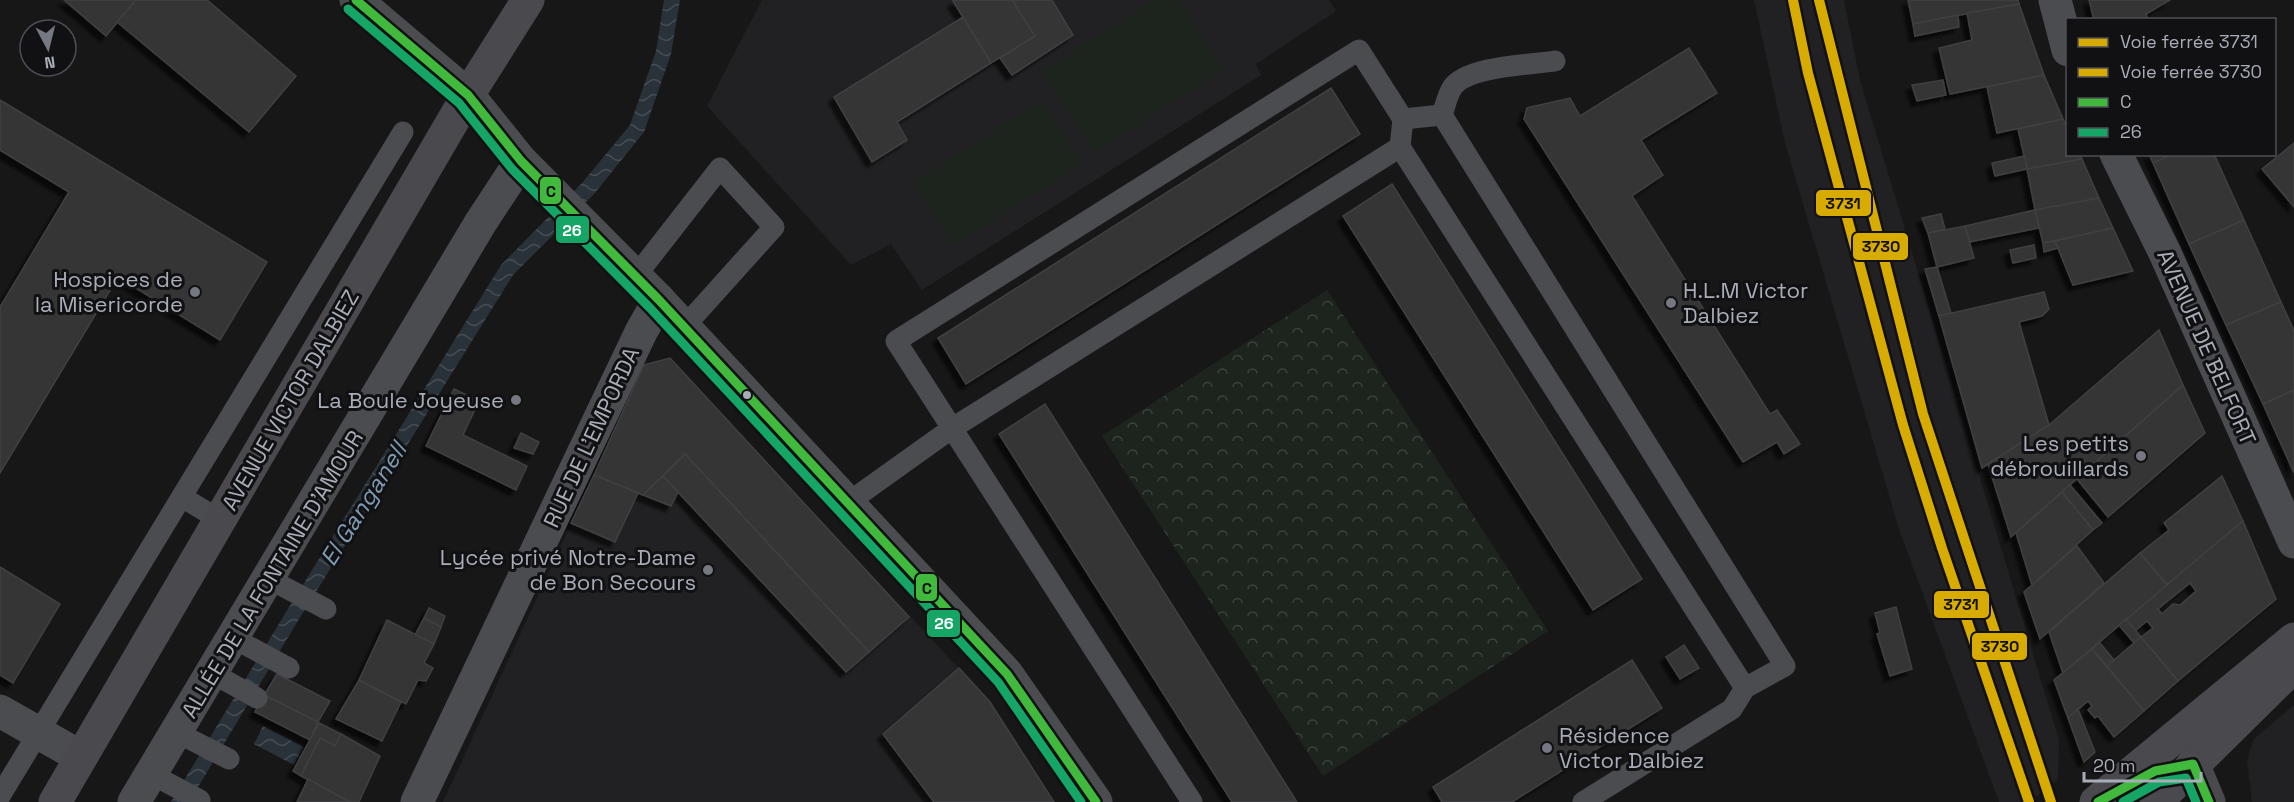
<svg xmlns="http://www.w3.org/2000/svg" width="2294" height="802" font-family="'Space Grotesk',sans-serif">
<style>
.built{fill:#212123}
.grass{fill:#1d241e}
.park{fill:url(#park-crowns)}
.water{fill:url(#water-waves)}
.building{fill:#353536;stroke:#3f4043;stroke-width:1.5;fill-rule:evenodd;filter:url(#shadow)}
.lines{fill:none;stroke-linecap:round;stroke-linejoin:round}
.lane{stroke:#4b4c50;stroke-width:21}
.street{stroke:#4b4c50;stroke-width:33}
.secondary{stroke:#4a4a4e;stroke-width:33}
.bus-1-casing{stroke:#111113;stroke-width:14}
.bus-2-casing{stroke:#111113;stroke-width:14}
.bus-1{stroke:#40b93c;stroke-width:9}
.bus-2{stroke:#15a565;stroke-width:9}
.rail-1-casing{stroke:#111113;stroke-width:15}
.rail-2-casing{stroke:#111113;stroke-width:15}
.rail-1{stroke:#d8ab00;stroke-width:10}
.rail-2{stroke:#d8ab00;stroke-width:10}
.poi-dot{fill:#757880;stroke:#111113;stroke-width:2}
.bus-dot{fill:#a8adb8;stroke:#111113;stroke-width:2}
.labels{text-anchor:middle;dominant-baseline:central;stroke-width:6;stroke-linejoin:round;paint-order:stroke}
.poi-label{font-size:22px;fill:#a8adb8;stroke:#111113;text-anchor:end}
.street-label{font-size:22px;fill:#a8adb8;stroke:#111113}
.water-label{font-size:24px;font-style:italic;fill:#7f9bb3;stroke:#111113}
.line-badge{stroke:#111113;stroke-width:2}
.badge-label{font-size:16px;text-anchor:middle;font-weight:bold;fill:#fff}
.pale-badge-label{font-size:16px;text-anchor:middle;font-weight:bold;fill:#111}
</style>
<defs>
<pattern id="park-crowns" width="20" height="18" patternUnits="userSpaceOnUse" patternTransform="scale(1.5)"><rect width="20" height="18" fill="#1d241e"/><path d="M2 6a3 3 0 1 1 6 0M12 15a3 3 0 1 1 6 0" fill="none" stroke="#3b413d"/></pattern>
<pattern id="water-waves" width="16" height="10" patternUnits="userSpaceOnUse" patternTransform="scale(1.5)"><rect width="16" height="10" fill="#2a3239"/><path d="M0 5q4-4 8 0t8 0" fill="none" stroke="#464d54"/></pattern>
<filter id="shadow"><feDropShadow dx="-5.5" dy="5.5" stdDeviation="1.5" flood-color="#0009"/></filter>
</defs>
<rect width="100%" height="100%" fill="#171717"/>
<g class="built">
<path d="M762,0h567l7,11 -80,53 5,11 -339,215 -31,-46 -40,21 -144,-159z"/>
<path d="M1754,0h90l16,80 199,660 -1,39 -28,23h-31l-100,-273 -114,-386z"/>
<path d="M670,358l320,344 64,100h-611l201,-437z"/>
<path d="M2294,705v97h-42l-5,-42 7,-21z"/>
</g>
<g class="grass">
<path d="M1154,0h25l45,70 -130,82 -52,-81z"/>
<path d="M1041,101l40,64 -127,80 -40,-63z"/>
</g>
<path class="park" d="M1327,290l221,341 -225,145 -221,-340z"/>
<g class="water">
<path d="M664,0h16l-9,54 -27,78 -50,62 -81,81 -217,349 -107,178h-18l112,-185 218,-352 81,-82 48,-58 26,-74z"/>
<path d="M263,726l41,21 -10,18 -40,-21z"/>
</g>
<g class="building">
<path d="M64,0h72l-30,36z"/>
<path d="M136,0h71l89,76 -47,56 -132,-110z"/>
<path d="M955,0h57l23,36 -44,27 -38,-62z"/>
<path d="M1012,0h40l21,35 -61,40 -12,-17 35,-22z"/>
<path d="M1908,0h110l1,4 -106,20z"/>
<path d="M2089,0h81l-24,14 2,6h-54z"/>
<path d="M2019,4l25,71 -94,19 -11,-46 33,-8 -5,-27z"/>
<path d="M1958,15l1,12 -44,9 -2,-12z"/>
<path d="M963,17l28,46 -94,59 10,18 -35,22 -38,-65z"/>
<path d="M1689,48l28,45 -76,47 22,35 -31,21 138,218 7,-4 23,34 -16,10 -7,-12 -34,20 -219,-343 3,-11 43,-10 10,18z"/>
<path d="M2044,75l19,44 -66,14 -10,-46z"/>
<path d="M1943,80l3,15 -29,6 -5,-16z"/>
<path d="M1331,88l29,46 -394,250 -28,-46z"/>
<path d="M0,100l267,162 -47,78 -102,-63 -118,196v-166l69,-115 -69,-42z"/>
<path d="M2063,119l5,9v26h12l2,5 -55,10 -9,-40z"/>
<path d="M2294,143v64l-32,-38z"/>
<path d="M2149,154h24l-20,9z"/>
<path d="M2173,154h41l30,66 -55,24 -36,-81z"/>
<path d="M2025,156l2,13 -32,7 -3,-13z"/>
<path d="M2082,159l17,39 -64,12 -8,-41z"/>
<path d="M1392,184l250,395 -49,31 -250,-394z"/>
<path d="M2099,198l14,30 -70,15 -8,-33z"/>
<path d="M2035,210l4,18 -70,14 -4,-16z"/>
<path d="M1941,214l4,15 -17,4 -6,-15z"/>
<path d="M2244,220l37,82 -55,23 -37,-81z"/>
<path d="M1965,226l9,32 -37,9 -9,-34z"/>
<path d="M2113,228l20,43 -60,14 -18,-44z"/>
<path d="M2055,241l3,7 -14,4 -1,-9z"/>
<path d="M2034,245l2,13 -23,5 -3,-13z"/>
<path d="M1937,267l14,46 -12,3 -14,-47z"/>
<path d="M2044,292l5,17 -7,7 -23,6 30,103 -67,43 -43,-152z"/>
<path d="M2281,302l13,29v59l-31,14 -37,-79z"/>
<path d="M2159,330l24,55 -172,152 -23,-73 61,-39z"/>
<path d="M670,358l239,259 -40,35 -184,-198 -42,41 -49,-20 50,-110z"/>
<path d="M2183,385l22,48 -97,84 -31,-38z"/>
<path d="M454,389l25,12 -16,34 64,31 -11,24 -90,-44z"/>
<path d="M2294,390v83l-31,-69z"/>
<path d="M1045,404l252,398h-65l-233,-368z"/>
<path d="M521,433l18,9 -6,12 -19,-6z"/>
<path d="M685,454l184,198 -23,20 -183,-196z"/>
<path d="M594,475l44,18 -23,49 -44,-19z"/>
<path d="M663,476l15,16 -7,14 -28,-11z"/>
<path d="M2222,476l21,45 -76,64 -27,-32 29,-23 -5,-7z"/>
<path d="M2070,485l32,38 -9,7 -31,-38z"/>
<path d="M2062,492l31,38 -61,55 -16,-52z"/>
<path d="M2243,521l33,78 -98,82 -37,-44 12,-9 -6,-7 -12,10 -9,-12zM2190,583l6,8 -16,14 -7,-1 -11,10 -4,-5z"/>
<path d="M2077,546l27,37 -64,56 -16,-47z"/>
<path d="M2140,553l27,32 -104,88 -14,-41z"/>
<path d="M0,567l60,37 -47,79 -13,-8z"/>
<path d="M1896,607l16,62 -22,7 -13,-42 3,-1 -5,-20z"/>
<path d="M429,608l16,8 -4,11 -17,-9z"/>
<path d="M424,618l17,9 -7,17 -19,-9z"/>
<path d="M2126,619l15,18 -7,6 -15,-18z"/>
<path d="M387,620l47,24 -10,19 9,5 -7,13 -8,-1 -12,24 -47,-24z"/>
<path d="M2141,637l37,44 -34,30 -37,-45z"/>
<path d="M2099,642l15,18 -7,6 -15,-17z"/>
<path d="M1684,645l15,23 -19,11 -14,-22z"/>
<path d="M2092,649l52,62 -30,26 -16,-21 -3,2 -7,-8 4,-4 -4,-5 -20,17 -14,-38z"/>
<path d="M1632,660l30,48 -150,94h-70l-9,-15z"/>
<path d="M959,668l31,34 64,100h-120l-51,-68z"/>
<path d="M277,674l53,27 -12,21 -54,-27z"/>
<path d="M359,680l42,22 -19,39 -46,-22z"/>
<path d="M264,695l54,27 -8,18 -55,-28z"/>
<path d="M2078,709l17,43 -11,10 -16,-44z"/>
<path d="M319,723l22,11 -6,12 -15,-8 -19,38 -8,-5z"/>
<path d="M341,734l39,22 -21,46h-9l-49,-26 19,-38 15,8z"/>
<path d="M308,779l42,23h-53z"/>
</g>
<g class="lines">
<g class="lane">
<path d="M1442,115l343,551 -40,22 -13,21 -149,93"/>
<path d="M1442,115c3,-8 5,-19 10,-27 14,-22 78,-23 103,-27"/>
<path d="M1403,119l39,-4"/>
<path d="M635,277l85,-109 54,59 -90,100"/>
<path d="M182,497l38,23"/>
<path d="M846,504l105,-75 449,-282"/>
<path d="M269,579l57,30"/>
<path d="M233,638l56,30"/>
<path d="M212,673l45,25"/>
<path d="M176,732l53,27"/>
<path d="M151,774l49,26"/>
<path d="M0,796l403,-664"/>
<path d="M1192,802l-296,-461 463,-291 44,69 -3,28 345,541"/>
</g>
<g class="street">
<path d="M356,0l112,95 53,66 138,139 348,374 89,128"/>
<path d="M2055,0l13,50"/>
<path d="M2116,154l49,99 129,289"/>
<path d="M0,711l81,46"/>
<path d="M134,802l347,-580 40,-61"/>
<path d="M417,802l224,-470 18,-32"/>
</g>
<g class="secondary">
<path d="M2193,764l16,38"/>
<path d="M55,802l413,-707 60,-95"/>
<path d="M2096,802l198,-163"/>
<path d="M2156,802l138,-136"/>
</g>
<g class="bus-1-casing">
<g id="bus-1">
<path d="M356,0l112,95 53,66 138,139 348,374 89,128"/>
<path d="M2098,802l57,-31 38,-7 16,38"/>
</g>
</g>
<g class="bus-2-casing">
<g id="bus-2">
<path d="M348,9l111,94 53,66 138,139 348,374 83,120"/>
<path d="M2123,802l36,-20 27,-4 10,24"/>
</g>
</g>
<use href="#bus-1" class="bus-1"/>
<use href="#bus-2" class="bus-2"/>
<g class="rail-1-casing">
<path id="rail-1" d="M1793,0l15,73 95,352 39,123 87,254"/>
</g>
<g class="rail-2-casing">
<path id="rail-2" d="M1819,0l104,414 128,388"/>
</g>
<use href="#rail-1" class="rail-1"/>
<use href="#rail-2" class="rail-2"/>
</g>
<g class="poi-dot">
<circle cx="195" cy="292" r="6"/>
<circle cx="1671" cy="303" r="6"/>
<circle cx="516" cy="400" r="6"/>
<circle cx="2141" cy="456" r="6"/>
<circle cx="708" cy="570" r="6"/>
<circle cx="1547" cy="748" r="6"/>
</g>
<circle class="bus-dot" cx="747" cy="395" r="5"/>
<g class="labels">
<g class="poi-label">
<text x="183" y="279">Hospices de<tspan x="183" dy="25">la Misericorde</tspan></text>
<text x="1683" y="290" text-anchor="start">H.L.M Victor<tspan x="1683" dy="25">Dalbiez</tspan></text>
<text x="504" y="400">La Boule Joyeuse</text>
<text x="2129" y="443">Les petits<tspan x="2129" dy="25">débrouillards</tspan></text>
<text x="696" y="557">Lycée privé Notre-Dame<tspan x="696" dy="25">de Bon Secours</tspan></text>
<text x="1559" y="735" text-anchor="start">Résidence<tspan x="1559" dy="25">Victor Dalbiez</tspan></text>
</g>
<g class="street-label">
<text transform="translate(2207 347) rotate(66)">AVENUE DE BELFORT</text>
<text transform="translate(290 400) rotate(-60)">AVENUE VICTOR DALBIEZ</text>
<text transform="translate(591 437) rotate(-65)">RUE DE L'EMPORDA</text>
<text transform="translate(272 574) rotate(-59)">ALLÉE DE LA FONTAINE D'AMOUR</text>
</g>
<g class="water-label">
<text transform="translate(363 504) rotate(-58)">El Ganganell</text>
</g>
</g>
<g class="line-badge">
<rect x="539" y="176" width="23" height="29" rx="6" fill="#40b93c"/>
<rect x="1815" y="189" width="57" height="28" rx="6" fill="#d8ab00"/>
<rect x="555" y="215" width="35" height="29" rx="6" fill="#15a565"/>
<rect x="1852" y="232" width="57" height="29" rx="6" fill="#d8ab00"/>
<rect x="915" y="573" width="23" height="29" rx="6" fill="#40b93c"/>
<rect x="1933" y="590" width="57" height="29" rx="6" fill="#d8ab00"/>
<rect x="926" y="609" width="35" height="29" rx="6" fill="#15a565"/>
<rect x="1971" y="632" width="57" height="29" rx="6" fill="#d8ab00"/>
</g>
<g class="badge-label">
<text x="572" y="236">26</text>
<text x="944" y="629">26</text>
</g>
<g class="pale-badge-label">
<text x="551" y="197">C</text>
<text x="1843" y="209">3731</text>
<text x="1881" y="252">3730</text>
<text x="927" y="594">C</text>
<text x="1961" y="610">3731</text>
<text x="2000" y="652">3730</text>
</g>
<rect x="2066" y="18" width="210" height="138" fill="#111113" stroke="#4d4f55" stroke-width="1.5"/>
<rect x="2078" y="38" width="30" height="9" fill="#d8ab00" stroke="#4d4f55" stroke-width="1.5"/>
<text x="2120" y="48" font-size="18" fill="#a8adb8">Voie ferrée 3731</text>
<rect x="2078" y="68" width="30" height="9" fill="#d8ab00" stroke="#4d4f55" stroke-width="1.5"/>
<text x="2120" y="78" font-size="18" fill="#a8adb8">Voie ferrée 3730</text>
<rect x="2078" y="98" width="30" height="9" fill="#40b93c" stroke="#4d4f55" stroke-width="1.5"/>
<text x="2120" y="108" font-size="18" fill="#a8adb8">C</text>
<rect x="2078" y="128" width="30" height="9" fill="#15a565" stroke="#4d4f55" stroke-width="1.5"/>
<text x="2120" y="138" font-size="18" fill="#a8adb8">26</text>
<g transform="translate(48 48) rotate(173)"><circle r="28" fill="#111113" stroke="#4d4f55" stroke-width="1.5"/>
<path d="M0-4.5L10 22L0 15L-10 22Z" fill="#757880"/>
<text y="-9" font-size="16" font-weight="bold" text-anchor="middle" fill="#a8adb8">N</text>
</g>
<path d="M2084 772v9h117v-9" fill="none" stroke="#a8adb8" stroke-width="3"/>
<text x="2093" y="772" font-size="18" fill="#a8adb8" stroke="#111113" stroke-width="4.5" paint-order="stroke">20 m</text>
</svg>
